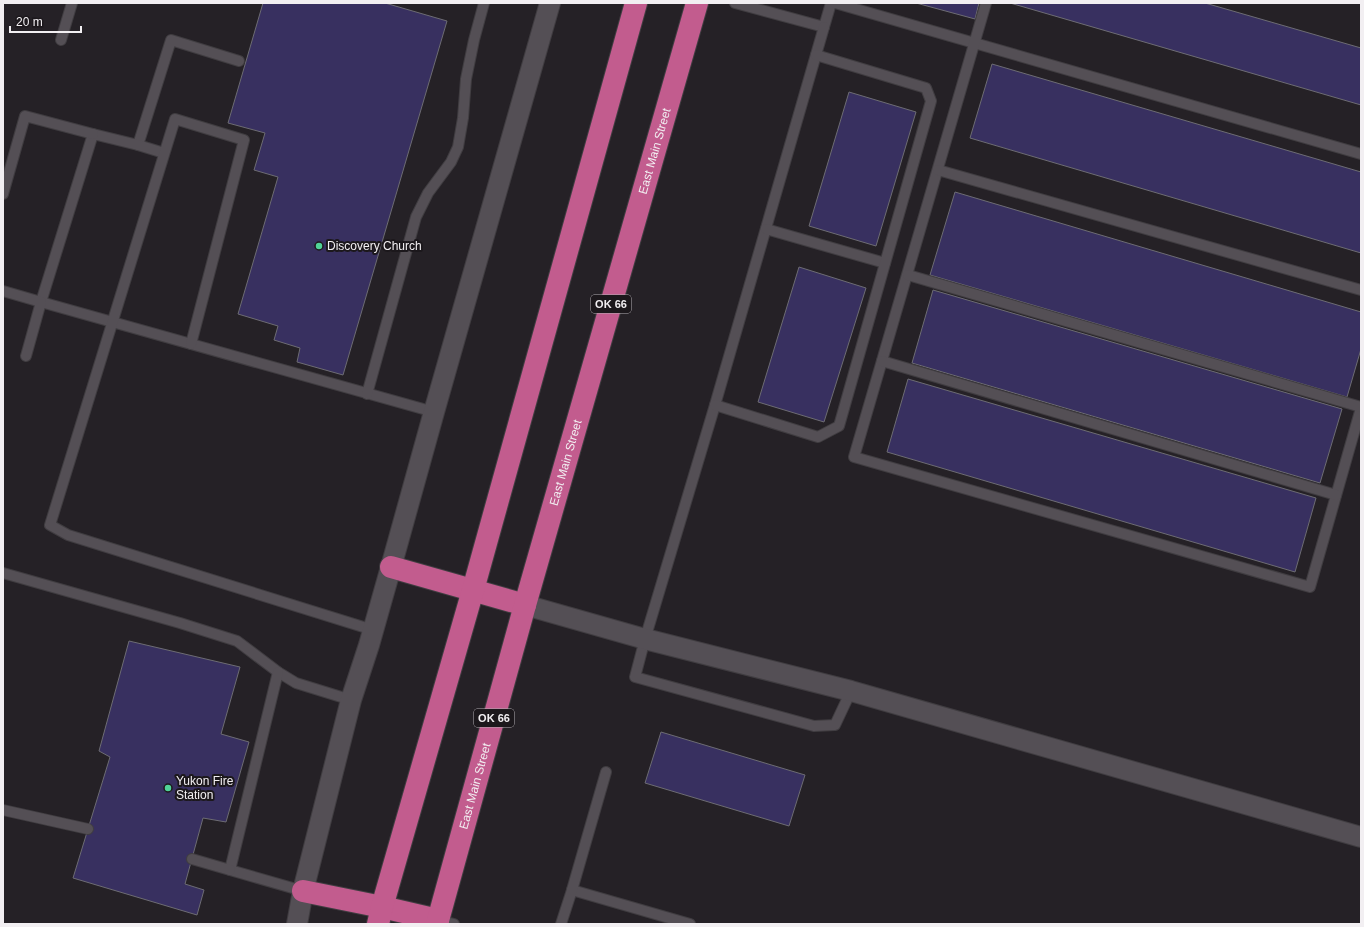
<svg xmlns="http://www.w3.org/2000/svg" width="1364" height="927" font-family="Arial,sans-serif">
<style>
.building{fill:#383060;stroke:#6d6c73}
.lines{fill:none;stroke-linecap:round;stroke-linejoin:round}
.service-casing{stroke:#403d41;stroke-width:12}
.minor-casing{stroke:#403d41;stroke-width:22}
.trunk-casing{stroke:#403d41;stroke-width:24}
.service{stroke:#544f55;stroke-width:10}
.minor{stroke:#544f55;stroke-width:20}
.trunk{stroke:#c25c8e;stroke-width:22}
.poi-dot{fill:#50d398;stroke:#1c181c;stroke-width:1.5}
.labels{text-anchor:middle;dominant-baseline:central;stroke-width:4;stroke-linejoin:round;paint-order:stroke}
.shield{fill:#1c181c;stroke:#b2aeb2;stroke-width:1}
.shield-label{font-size:11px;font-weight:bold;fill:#f2eff2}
.street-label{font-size:12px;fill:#f2eff2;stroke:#1c181c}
.poi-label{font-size:12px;fill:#f2eff2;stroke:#1c181c;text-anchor:start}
</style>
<rect width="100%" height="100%" fill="#252126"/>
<g class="building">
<path d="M263,3h122l62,18 -104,354 -46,-13 3,-14 -26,-8 4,-14 -40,-12 40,-137 -24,-7 11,-37 -37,-10z"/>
<path d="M916,3h63l-4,16z"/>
<path d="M1010,3h195l156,45v57z"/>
<path d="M992,64l369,108v81l-391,-115z"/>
<path d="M849,92l67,20 -40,134 -67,-20z"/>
<path d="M955,192l406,120v37l-14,48 -417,-122z"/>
<path d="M799,267l67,21 -42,134 -66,-20z"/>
<path d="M933,290l409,119 -22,74 -408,-120z"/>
<path d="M908,379l408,119 -21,74 -408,-120z"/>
<path d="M129,641l111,26 -19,67 28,8 -23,80 -23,-4 -18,66 19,6 -7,25 -124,-37 37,-121 -11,-6z"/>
<path d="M661,732l144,43 -16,51 -144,-43z"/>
</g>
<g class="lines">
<g class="service-casing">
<g id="service">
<path d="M735,3l89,24 7,-24"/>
<path d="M835,3l526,151"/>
<path d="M986,3l-132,454 456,130 51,-179"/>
<path d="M824,27l-109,378 -70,234 -10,38 179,49 21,-1 16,-34"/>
<path d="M61,40l11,-37"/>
<path d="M138,145l33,-105 68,21"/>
<path d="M164,153l-26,-8 -45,-11 -52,168 393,110"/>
<path d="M938,170l423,120"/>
<path d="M3,194l22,-78 68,18"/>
<path d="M766,229l119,34"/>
<path d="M908,275l453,132"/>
<path d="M3,291l38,11 -15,54"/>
<path d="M191,344l53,-204 -69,-21 -125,406 18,10 305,95"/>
<path d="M882,361l454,134"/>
<path d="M367,394l49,-177 12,-24 23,-31 7,-15 5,-29 3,-39 8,-39 10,-37"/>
<path d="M715,405l103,32 21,-11 92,-325 -5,-13 -110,-33"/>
<path d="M3,573l177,50 57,18 41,31 18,11 55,17"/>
<path d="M278,672l-48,198 73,21"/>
<path d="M3,810l85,19"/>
<path d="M192,859l38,11"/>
<path d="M572,890l118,34"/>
<path d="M438,920l16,4"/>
<path d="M561,924l11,-34 34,-118"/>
</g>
</g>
<g class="minor-casing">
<g id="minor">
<path d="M525,605l120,34 206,52 510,146"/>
<path d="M297,924l6,-33 48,-191 18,-55 22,-78 43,-155 116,-409"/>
</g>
</g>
<g class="trunk-casing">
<g id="trunk">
<path d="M391,567l134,38"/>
<path d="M303,891l79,16 56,13"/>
<path d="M378,924l4,-17 91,-317 163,-587"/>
<path id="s1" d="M437,924l88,-319 172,-602"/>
</g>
</g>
<use href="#service" class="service"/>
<use href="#minor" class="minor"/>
<use href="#trunk" class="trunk"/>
</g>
<g class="poi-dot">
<circle cx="319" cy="246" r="4"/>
<circle cx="168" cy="788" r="4"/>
</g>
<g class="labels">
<g class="shield">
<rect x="591" y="295" width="40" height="18" rx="3"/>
<rect x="474" y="709" width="40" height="18" rx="3"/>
</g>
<g class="shield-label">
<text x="611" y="304">OK 66</text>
<text x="494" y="718">OK 66</text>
</g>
<g class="street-label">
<text stroke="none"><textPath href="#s1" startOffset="803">East Main Street</textPath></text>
<text stroke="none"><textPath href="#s1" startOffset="479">East Main Street</textPath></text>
<text stroke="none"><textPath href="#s1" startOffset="143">East Main Street</textPath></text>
</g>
<g class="poi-label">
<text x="327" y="246">Discovery Church</text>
<text x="176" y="781">Yukon Fire<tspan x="176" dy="14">Station</tspan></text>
</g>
</g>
<rect width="1364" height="927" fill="none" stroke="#f2eff2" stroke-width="8"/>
<path d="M10 26v6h71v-6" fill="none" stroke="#f2eff2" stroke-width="2"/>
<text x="16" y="26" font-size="12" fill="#f2eff2" stroke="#1c181c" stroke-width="3" paint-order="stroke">20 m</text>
</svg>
